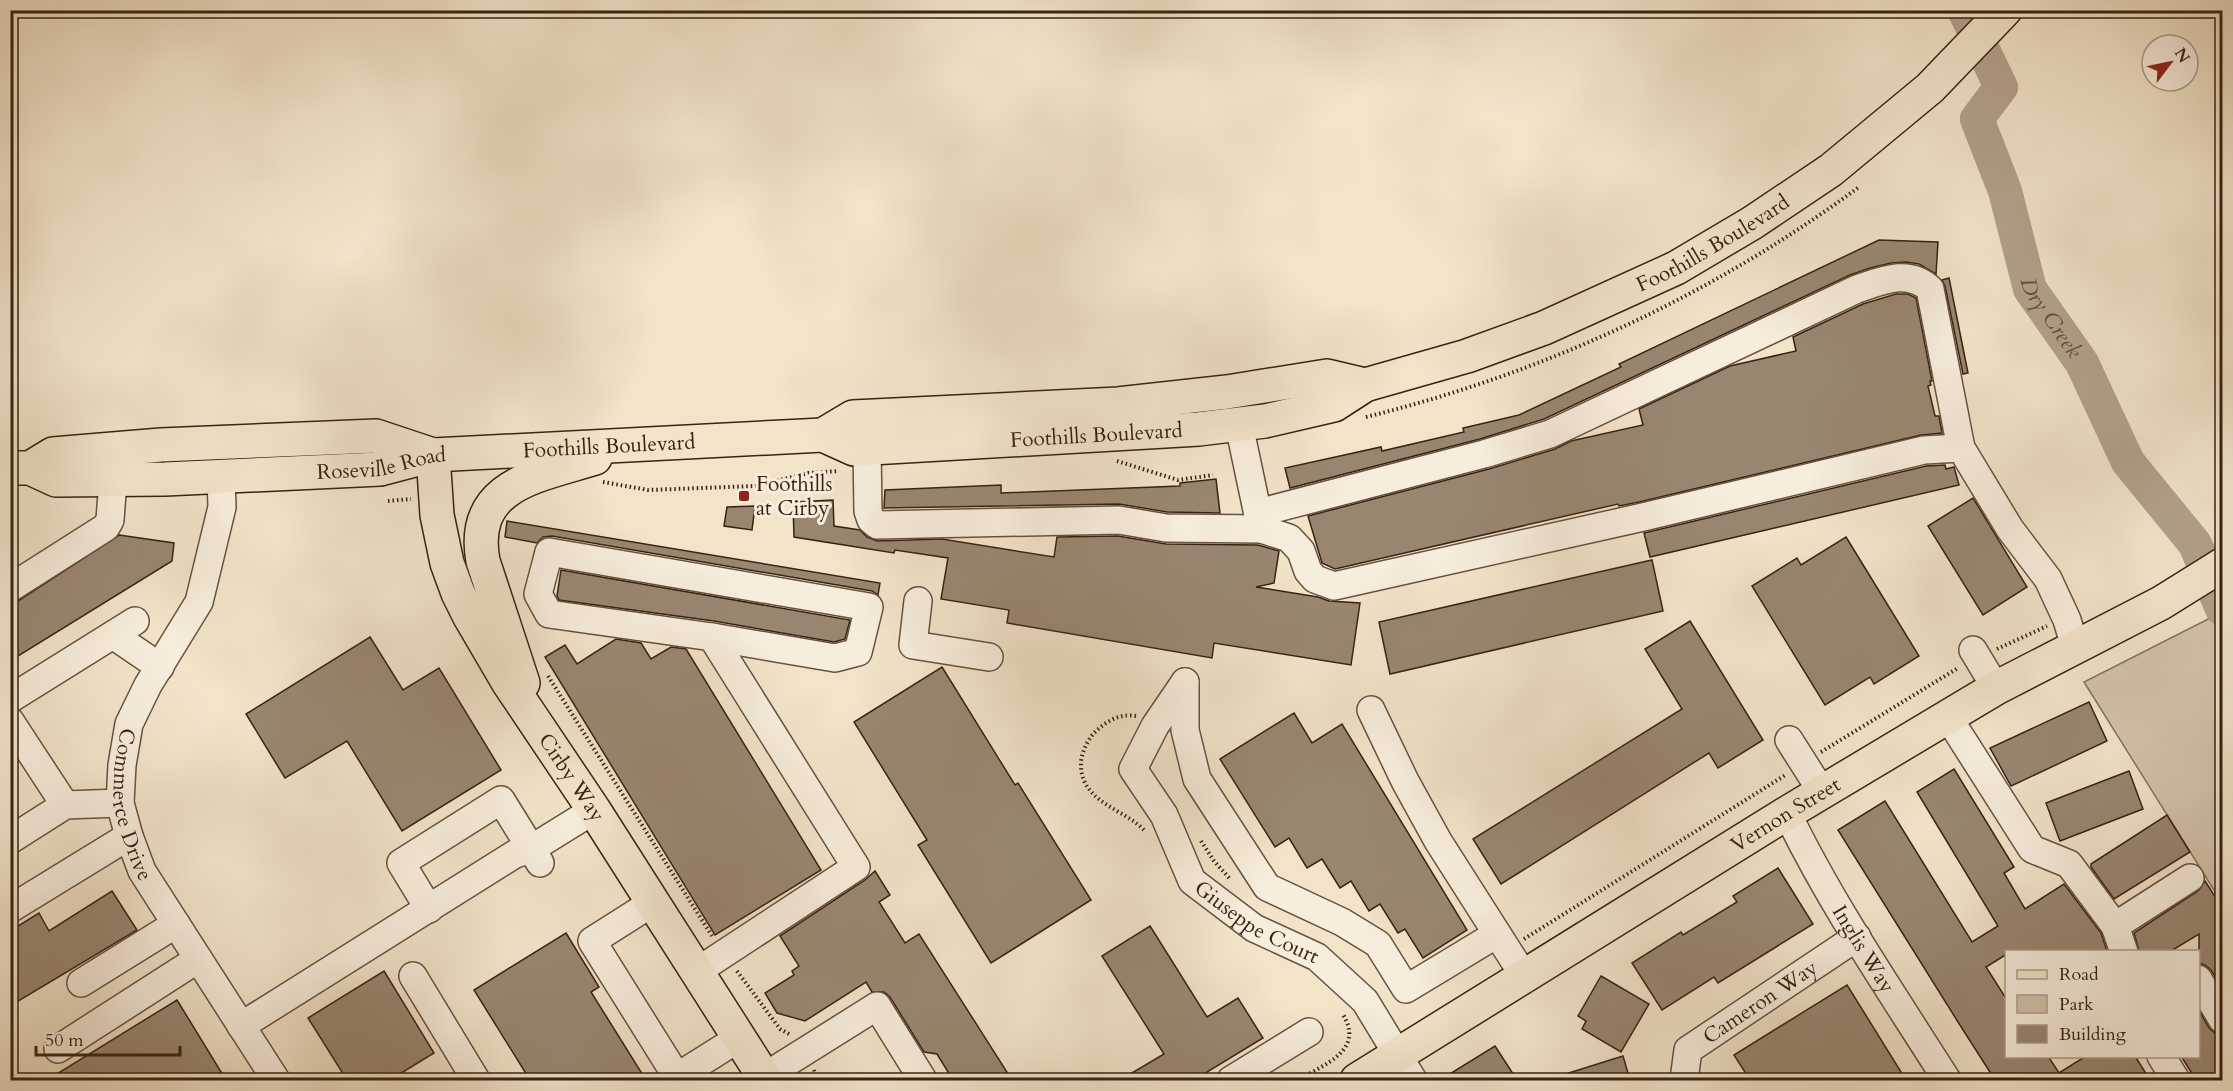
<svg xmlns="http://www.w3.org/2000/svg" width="2233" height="1091" font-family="Cardo,serif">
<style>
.green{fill:#d3c2aa;stroke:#86725e;stroke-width:1.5}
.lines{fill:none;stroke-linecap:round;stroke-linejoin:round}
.river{stroke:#b3a18b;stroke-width:34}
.building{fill:#998671;stroke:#392212;stroke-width:1.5}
.minor-casing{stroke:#675240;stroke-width:30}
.major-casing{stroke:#392212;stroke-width:36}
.path{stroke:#392212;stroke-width:4;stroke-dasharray:1.5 3;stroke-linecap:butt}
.minor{stroke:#f7eddc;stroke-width:27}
.major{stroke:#f2e3c9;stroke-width:33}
.poi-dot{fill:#8f2418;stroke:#f7eddc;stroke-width:2}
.labels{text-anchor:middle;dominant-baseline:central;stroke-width:6;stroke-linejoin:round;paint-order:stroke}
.street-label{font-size:21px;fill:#392212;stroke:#f7eddc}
.poi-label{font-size:21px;fill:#392212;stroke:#f7eddc;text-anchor:start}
.water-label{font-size:22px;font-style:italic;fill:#644e3c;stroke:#f7eddc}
</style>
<rect width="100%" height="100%" fill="#f2e3c9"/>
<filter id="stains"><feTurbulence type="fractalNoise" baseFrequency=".00333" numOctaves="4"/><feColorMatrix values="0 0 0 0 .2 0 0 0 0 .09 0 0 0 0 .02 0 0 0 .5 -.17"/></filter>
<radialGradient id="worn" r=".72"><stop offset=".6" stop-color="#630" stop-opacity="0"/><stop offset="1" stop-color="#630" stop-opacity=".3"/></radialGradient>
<path class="green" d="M2222,612v291l-138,-221z"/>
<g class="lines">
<path class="river" id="s1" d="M1964,10l37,77 -24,32 28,72 25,98 52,74 46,99 67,82 27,65"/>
</g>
<g class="building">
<path d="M1879,240l59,2 -2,32 -17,-10 -13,-2 -15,1 -21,5 -20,7 -306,144 -64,20 -190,49 -5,-20 96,-21 1,4 82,-19 -1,-4 56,-13 102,-48 -2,-3z"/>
<path d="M1949,278l19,95 -5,1 -18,-88 -3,-6z"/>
<path d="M1896,294h12l8,4 16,83h-2l1,4 -3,1 7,30h4l3,17 -21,2 -282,67 -20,4 -1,-2 -283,65 -13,-6 -14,-47 181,-47 66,-20 16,-8 72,-16 -4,-16 91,-43 66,-15 -3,-14 70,-33z"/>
<path d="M1945,465l1,4 8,-2 5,18 -309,72 -6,-24 282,-67z"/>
<path d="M1216,479l4,34 -53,-1 -48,-8 -235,4 1,-18 116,-5v8l179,-7v-3z"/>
<path d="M1973,498l54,89 -44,28 -55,-89z"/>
<path d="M833,500l1,26 26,4 7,7 10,4 65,-2 112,18 3,-20 61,-1 48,8 92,1 21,6 -5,32 -18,4 62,10 11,4 31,2 -9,62 -137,-22 -2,15 -205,-35 2,-13 -68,-11 7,-41 -53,-8 -1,3 -100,-16 -1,-35z"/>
<path d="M755,506l-3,24 -28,-4 3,-19z"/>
<path d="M507,521l373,62 -2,12 -6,-4 -320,-55 -9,1 -6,6 -32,-6z"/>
<path d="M119,535l55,8 -2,18 -162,100v-57l8,-3z"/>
<path d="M1846,537l73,119 -45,28 -4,-7 -45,28 -73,-119 45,-28 4,7z"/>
<path d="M1652,560l11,51 -273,63 -11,-52z"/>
<path d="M561,570l289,50 -5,19 -11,3 -120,-21 -155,-21 -2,-4z"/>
<path d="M1690,621l73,119 -45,28 -9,-15 -208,131 -28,-45 209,-130 -37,-60z"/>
<path d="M370,637l33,53 36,-22 62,102 -99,61 -55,-90 -62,37 -39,-64z"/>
<path d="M616,639l25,4 10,16 20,-12 15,2 135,221 -106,65 -170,-278 20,-12 12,19z"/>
<path d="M942,667l73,118 3,-2 73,117 -100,63 -73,-118 9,-5 -73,-118z"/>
<path d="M2089,702l18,39 -96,45 -21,-38z"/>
<path d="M1294,713l18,30 30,-19 125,206 -44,28 -18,-29 -7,4 -18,-29 -11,7 -18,-30 -11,7 -18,-29 -15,9 -18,-30 -14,9 -55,-88z"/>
<path d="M1954,769l60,98 -10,6 21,36 39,-25 37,49 6,18h-100v3l-21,13 21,33v56h41l11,17 27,-17h49l15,24h-155l-37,-58 -120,-192 47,-29 87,141 26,-16 -81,-134z"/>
<path d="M2129,771l14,38 -83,32 -14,-38z"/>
<path d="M2167,815l23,37 -76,47 -23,-32v-3z"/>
<path d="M1778,868l35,56 -95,59 -4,-6 -52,33 -30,-47 49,-31 2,3 54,-33 -4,-6z"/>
<path d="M875,871l15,24 -11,7 26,41 14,-9 93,146h-59l-16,-26 -13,-2 -34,-55 -6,-5h-12l-6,-10 -61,39 -28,-8 -12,-20 29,-18 -2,-4 7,-5 -19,-30 85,-56z"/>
<path d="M2205,881l18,28v80l-12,-19 -6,-5 -6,-2v-29l-28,17h-32l-5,-18 64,-42z"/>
<path d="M112,891l25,39 -127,76v-75l29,-18 10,18z"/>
<path d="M1150,926l57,91 31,-19 25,40 -69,42h-74l44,-26 -62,-98z"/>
<path d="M566,933l33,54 -8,5 55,88h-116l-56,-90z"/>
<path d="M384,971l50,82 -44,27h-43l-39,-62z"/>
<path d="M1601,976l48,28 -28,48 -39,-23 4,-8 -8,-5z"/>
<path d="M1847,985l59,95h-156l-16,-25z"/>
<path d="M177,1000l49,80h-179z"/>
<path d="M2199,1010l10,18 6,5 8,2v35l-17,10h-10l-15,-24h18z"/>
<path d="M1495,1046l22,34h-77z"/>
<path d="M1623,1056l7,24h-73l-1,-3z"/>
</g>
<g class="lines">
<g class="minor-casing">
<g id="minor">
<path d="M1239,425l22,104"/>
<path d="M867,449l1,62 3,9 6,5 242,-5 47,8 95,1 28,9 12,13 7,20 7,8 19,7 309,-69 281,-67 37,-2"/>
<path id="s2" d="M221,476l1,31 -23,95 -51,83 -19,39 -7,41 -2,38 9,33 13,35 134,209"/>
<path d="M1258,513l226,-59 66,-20 307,-145c24,-8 51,-21 73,0l31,159 49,81 38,50 19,41 8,27"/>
<path d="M549,552l320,55 -11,45 -23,6 -123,-21 -163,-23 -11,-20z"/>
<path d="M10,588l96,-61 4,-7 3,-40"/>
<path d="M918,601l-5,44 76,12"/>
<path d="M113,635l47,32"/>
<path d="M1973,650l23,38"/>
<path id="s3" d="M1185,682l-30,44 -22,43 31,46 28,66 62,47 63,29 48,44 48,79"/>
<path d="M1185,682v48l12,49 70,108 75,35 36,22 28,45 91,-55"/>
<path d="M10,699l125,-78"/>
<path d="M1371,710l34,71 33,60 86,135"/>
<path d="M1948,717l84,132 37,15 46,62 75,-48"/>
<path d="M10,721l55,84"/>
<path d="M1789,740l33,52"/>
<path id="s4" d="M1787,813c45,93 105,180 160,267"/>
<path d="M10,840l55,-35 55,-2"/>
<path d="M652,903l-60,38 85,136 62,-39"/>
<path d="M10,909l119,-73"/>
<path d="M429,909l-28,-46 100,-63 39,63"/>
<path d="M2115,926l9,26"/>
<path d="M696,972l160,-105 -144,-230"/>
<path d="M413,976l63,104"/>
<path d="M2198,979l24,40"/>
<path d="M81,983l95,-59"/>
<path d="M241,1026l274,-172 16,-5 63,-39"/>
<path d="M58,1049l140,-90"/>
<path d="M2161,1056l15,24"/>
<path d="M759,1080l118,-74 46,74"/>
<path d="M1231,1080l78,-48"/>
<path id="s5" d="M1684,1080l4,-30 169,-113"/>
</g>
</g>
<g class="major-casing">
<g id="major">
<path d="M823,435l30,-18 265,-13 109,-12 100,-16 38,9"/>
<path id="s6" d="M433,455l4,60 10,48 11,30 12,24 38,65 86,128 172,270"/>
<path id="s7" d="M10,468h20l26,12 109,-1 215,-10 53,-14 390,-20 31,14 345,-20 66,-8 69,-16 31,-20 102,-29 77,-28 132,-60 76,-45 79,-53 99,-82 75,-78"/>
<path d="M30,468l23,-14 108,-9 215,-9 57,19"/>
<path d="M523,683l-40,-122c-14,-77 55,-85 112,-103"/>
<path id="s8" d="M1357,1080l430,-267 209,-125 165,-85 61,-38"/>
</g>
</g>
<g class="path">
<path d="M1366,417c178,-44 345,-121 493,-230"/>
<path d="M1117,461l61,19 35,-5"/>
<path d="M603,482l45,8 107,-4 54,-13 30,-2"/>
<path d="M388,501l23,-2"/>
<path d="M1997,649l50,-23"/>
<path d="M548,676l164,260"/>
<path d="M1136,716c-17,-3 -31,6 -42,17 -7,8 -12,19 -13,29 -2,40 42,46 63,68"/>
<path d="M1821,752l137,-84"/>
<path d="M1201,841l13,20 17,19"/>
<path d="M1524,939l263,-165"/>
<path d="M737,971l43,58 9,5"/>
<path d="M814,1070l2,10"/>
<path d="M1298,1080c27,-16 68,-30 44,-67"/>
</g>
<use href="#minor" class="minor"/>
<use href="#major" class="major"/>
</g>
<rect class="poi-dot" x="738" y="490" width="12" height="12" rx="3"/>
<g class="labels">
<g class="street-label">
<text stroke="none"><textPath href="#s7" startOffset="1749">Foothills Boulevard</textPath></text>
<text stroke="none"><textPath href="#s7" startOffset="1095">Foothills Boulevard</textPath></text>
<text stroke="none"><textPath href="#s7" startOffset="604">Foothills Boulevard</textPath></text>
<text stroke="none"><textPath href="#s7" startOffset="375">Roseville Road</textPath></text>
<text stroke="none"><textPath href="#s6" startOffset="358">Cirby Way</textPath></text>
<text stroke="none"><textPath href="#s2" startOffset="352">Commerce Drive</textPath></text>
<text stroke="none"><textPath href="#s8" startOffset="504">Vernon Street</textPath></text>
<text stroke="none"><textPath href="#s3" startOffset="306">Giuseppe Court</textPath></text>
<text stroke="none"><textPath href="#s4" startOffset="156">Inglis Way</textPath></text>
<text stroke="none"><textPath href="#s5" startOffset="117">Cameron Way</textPath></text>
</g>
<g class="poi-label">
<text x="756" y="484">Foothills<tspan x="756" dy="24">at Cirby</tspan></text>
</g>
<g class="water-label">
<text stroke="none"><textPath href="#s1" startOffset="339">Dry Creek</textPath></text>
</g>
</g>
<rect width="2233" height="1091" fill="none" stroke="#f2e3c9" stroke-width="36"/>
<rect x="12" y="12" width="2209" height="1067" fill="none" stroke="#392212" stroke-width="3"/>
<rect x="18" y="18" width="2197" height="1055" fill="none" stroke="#392212" stroke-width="1.5"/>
<rect x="2005" y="950" width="195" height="108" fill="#f7eddc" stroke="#ab9c8b" stroke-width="1.5"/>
<rect x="2017" y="970" width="30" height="9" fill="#f2e3c9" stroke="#ab9c8b" stroke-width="1.5"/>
<text x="2059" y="980" font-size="18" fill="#392212">Road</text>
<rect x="2017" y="995" width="30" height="18" fill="#d3c2aa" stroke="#ab9c8b" stroke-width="1.5"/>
<text x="2059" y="1010" font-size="18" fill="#392212">Park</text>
<rect x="2017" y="1025" width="30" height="18" fill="#998671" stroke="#ab9c8b" stroke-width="1.5"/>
<text x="2059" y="1040" font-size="18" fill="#392212">Building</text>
<g transform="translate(2170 63) rotate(58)"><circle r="28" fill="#f7eddc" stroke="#ab9c8b" stroke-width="1.5"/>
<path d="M0-4.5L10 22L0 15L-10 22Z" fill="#8f2418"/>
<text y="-9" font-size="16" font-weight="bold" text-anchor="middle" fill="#392212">N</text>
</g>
<path d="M36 1046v9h144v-9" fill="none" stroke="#392212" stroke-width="3"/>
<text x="45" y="1046" font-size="18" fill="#392212" stroke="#f7eddc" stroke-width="4.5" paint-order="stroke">50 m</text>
<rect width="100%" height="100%" filter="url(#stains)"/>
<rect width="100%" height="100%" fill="url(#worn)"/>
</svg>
